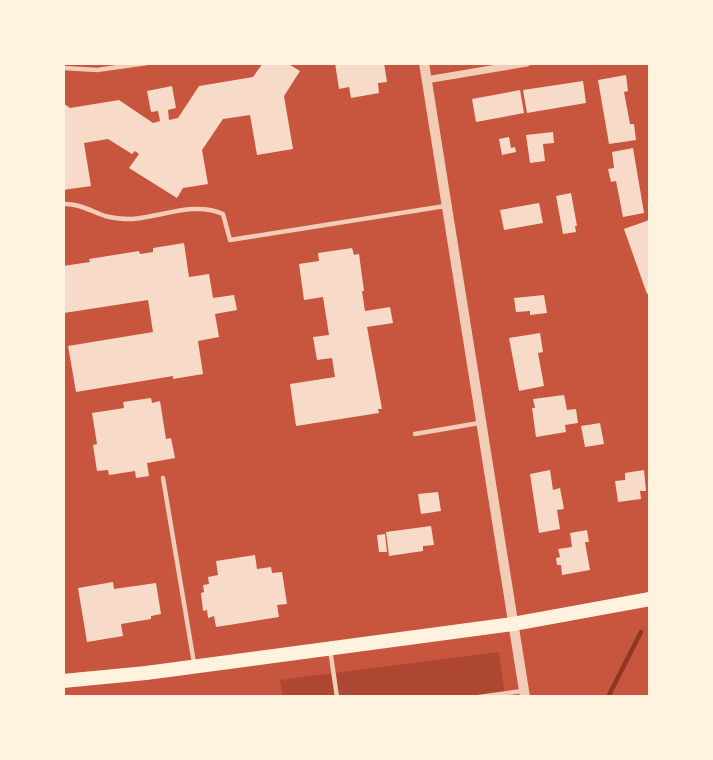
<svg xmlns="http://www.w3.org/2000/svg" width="713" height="760" font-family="Quicksand,sans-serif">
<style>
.green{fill:#ae4732}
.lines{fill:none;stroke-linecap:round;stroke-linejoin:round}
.stream{stroke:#8f3625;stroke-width:4.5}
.building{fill:#f7dbc8}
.service{stroke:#f1ccb7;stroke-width:4.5}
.minor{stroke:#f1ccb7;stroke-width:7}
.tertiary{stroke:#f1ccb7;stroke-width:10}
.primary{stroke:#fff3e0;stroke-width:14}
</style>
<rect width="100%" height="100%" fill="#c8553d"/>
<path class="green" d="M499,652l6,45h-222l-3,-17z"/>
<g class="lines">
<path class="stream" d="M608,697l33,-65"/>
</g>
<g class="building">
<path d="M263,63h24l13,8 -16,25 9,53 -36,6 -7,-40 -27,4 -21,31 6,34 -25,4 -6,10 -48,-30 10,-14 -4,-3 -3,3 -24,-15 -24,4 7,43 -28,4v-87l7,5 49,-8 34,23 7,-2 -2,-10 -7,1 -4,-21 25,-5 4,22 -8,2 1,10 9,-2 21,-32 54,-9z"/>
<path d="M335,63h49l3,19 -9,1 1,10 -28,5 -2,-11 -10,2z"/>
<path d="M626,75l2,16 -4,1 6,32h4l2,16 -27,4 -11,-64z"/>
<path d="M583,81l3,22 -59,10 -4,-23z"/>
<path d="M520,90l4,23 -48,9 -4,-23z"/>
<path d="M553,132l1,11 -11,1 2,17 -15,2 -4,-28z"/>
<path d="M509,137l2,11 4,-1 1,5 -14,3 -3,-16z"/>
<path d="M633,148l11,65 -21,4 -7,-36 -5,1 -3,-13 6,-1 -2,-16z"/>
<path d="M571,193l6,33h-2l1,6 -13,2 -7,-38z"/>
<path d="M539,203l4,20 -39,7 -4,-20z"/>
<path d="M649,220l1,73 -3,1 -23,-65z"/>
<path d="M184,243l5,34 20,-3 4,24 21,-3 3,15 -22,4 4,23 -21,4 5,33 -30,5v-3l-97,16 -8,-46 85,-14 -5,-32 -84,13 -1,-47 27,-4 -1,-3 50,-8 1,3 13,-2v-4z"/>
<path d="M352,248l2,7 5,-1 5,37h-2l3,20 25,-4 3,16 -26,4 15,82h-4l1,4 -83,13 -6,-42 45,-7 -3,-19 -15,2 -4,-23 16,-2 -6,-38 -19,3 -5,-36 20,-3 -1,-8z"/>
<path d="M544,295l3,18 -17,2v-4l-14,1 -2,-14z"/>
<path d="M540,333l3,19 -5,1 6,33 -25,5 -10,-53z"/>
<path d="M564,395l3,15 9,-1 2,14 -13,2 1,7 -30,5 -4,-29h3l-2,-9z"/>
<path d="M151,398l1,5 8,-2 6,38 5,-1 4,20 -28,5 2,13 -13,2 -1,-7 -26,4 -1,-5 -11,1 -4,-26 4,-1 -5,-31 32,-5 -1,-6z"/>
<path d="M600,423l4,21 -19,3 -4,-21z"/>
<path d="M550,470l3,20 7,-2 4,21 -7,1 3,19 -21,4 -9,-59z"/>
<path d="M644,470l2,21h-6l1,8 -23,3 -3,-21 10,-1v-7z"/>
<path d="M438,492l3,19 -20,3 -3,-20z"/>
<path d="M431,526l3,19 -11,1v5l-34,5 -3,-24z"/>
<path d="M587,530l2,12h-4l5,28 -28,5 -1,-10h-4l-1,-7 4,-1 -2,-8 14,-2 -2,-14z"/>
<path d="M385,534l2,18h-8l-2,-17z"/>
<path d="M255,555l2,14 14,-2 1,6 10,-1 5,32 -10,1 2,12 -63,10 -2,-11 -6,2 -1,-8 -4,1 -2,-18 3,-1 -1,-7 6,-1 -1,-7 10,-2 -2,-14z"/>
<path d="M113,582l1,7 42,-6 5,31 -10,2v3l-30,5 2,12 -36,6 -9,-54z"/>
</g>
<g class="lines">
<g class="service">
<path d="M63,68l34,2 50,-7"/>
<path d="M63,204c15,-1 28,7 42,12 7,2 19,3 27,3 29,-2 63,-18 91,-5l7,26 215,-34"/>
<path d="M415,434l64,-11"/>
<path d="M163,478l31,185"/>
<path d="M330,649l7,48"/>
<path d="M479,697l44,-6"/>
</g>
<path class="minor" d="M426,80l101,-17"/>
<path class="tertiary" d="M424,63l101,634"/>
<path class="primary" d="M63,681l83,-8 367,-49 137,-25"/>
</g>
<rect width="713" height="760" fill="none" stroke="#fff3e0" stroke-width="130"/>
</svg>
